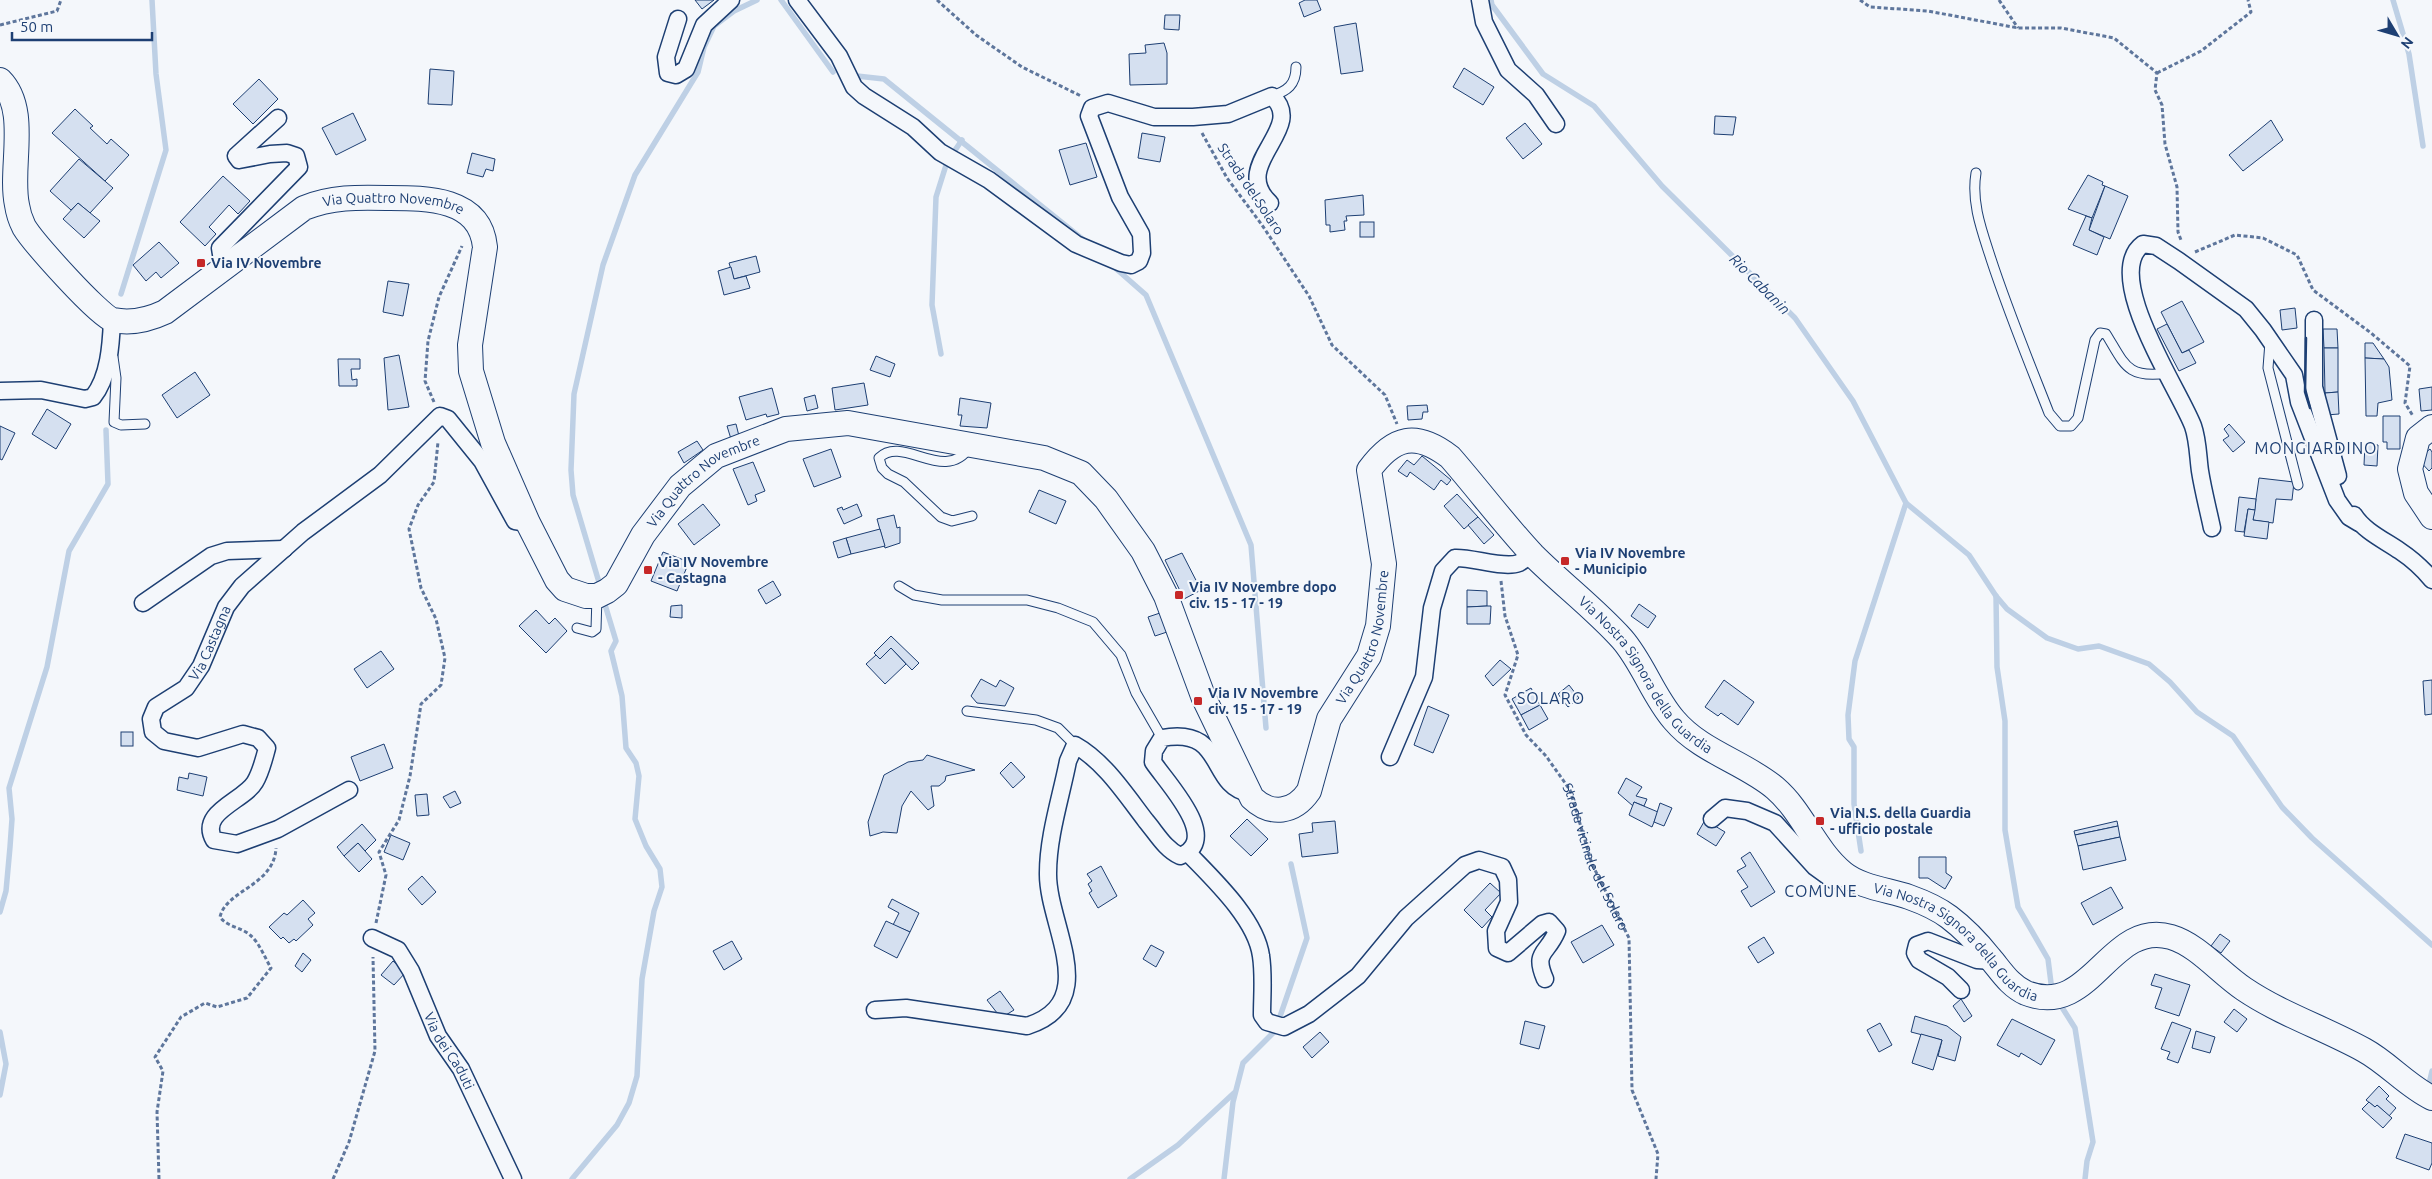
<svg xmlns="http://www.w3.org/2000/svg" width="2432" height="1179" font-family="Ubuntu,sans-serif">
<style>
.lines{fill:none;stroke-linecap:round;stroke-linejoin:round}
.stream{stroke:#bed0e5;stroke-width:5.5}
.building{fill:#d5e0f0;stroke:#1d3f73}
.service-casing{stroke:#1d3f73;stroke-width:11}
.minor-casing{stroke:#1d3f73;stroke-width:19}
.secondary-casing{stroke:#1d3f73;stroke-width:26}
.path{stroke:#5e769c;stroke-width:3;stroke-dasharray:4 2.5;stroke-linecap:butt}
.service{stroke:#f4f7fb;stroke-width:9}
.minor{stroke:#f4f7fb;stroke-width:16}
.secondary{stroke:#f4f7fb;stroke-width:24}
.wall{stroke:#1d3f73;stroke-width:2.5}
.poi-dot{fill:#c62828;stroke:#f4f7fb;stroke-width:2}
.labels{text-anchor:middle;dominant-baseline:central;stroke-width:4;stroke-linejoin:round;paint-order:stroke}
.street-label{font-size:14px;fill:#1d3f73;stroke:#f4f7fb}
.poi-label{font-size:14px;font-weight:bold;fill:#1d3f73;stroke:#f4f7fb;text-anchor:start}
.water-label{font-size:15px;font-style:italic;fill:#1d3f73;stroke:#f4f7fb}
.quarter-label{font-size:16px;letter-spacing:1px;fill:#1d3f73;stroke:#f4f7fb}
</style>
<rect width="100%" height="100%" fill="#f4f7fb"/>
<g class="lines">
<g class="stream">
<path d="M781,0l52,72"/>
<path d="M1491,0l1,5 51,69 51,32 68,80 133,132 58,83 53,102 63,52 27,41 11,13 40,29 31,11 21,-3 50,18 21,18 27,30 36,24 49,71 30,31 120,107"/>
<path d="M2393,0l16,54 14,92"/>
<path d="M857,76l27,3 202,163"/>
<path d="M1113,266l33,29 105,250 15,183"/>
<path d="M121,294l45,-144 -10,-76 -4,-74"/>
<path d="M941,354l-9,-49 4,-108 11,-35 15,-22"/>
<path d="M601,589l-28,-94 -2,-25 3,-76 29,-129 32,-90 63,-103 6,-25 10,-21 20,-15 23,-11"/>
<path d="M1996,596l1,71 8,54v109l13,77 30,52 4,32"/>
<path d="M1861,851l-7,-47v-57l-5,-8 -1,-24 7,-54 51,-158"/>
<path d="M0,912l6,-21 4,-44 2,-28 -3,-31 38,-121 22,-116 39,-67 -2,-54"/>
<path d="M2058,1001l17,27 18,114 -6,19 -2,18"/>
<path d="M0,1032l6,32 -6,31"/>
<path d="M2432,1071l-3,13 3,3"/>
<path d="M572,1179l45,-54 12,-22 8,-27 5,-97 12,-68 8,-24 -2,-18 -14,-23 -11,-27 4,-43 -3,-13 -10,-15 -4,-52 -11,-45 5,-10 -13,-43"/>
<path d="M1130,1179l48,-34 56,-52"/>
<path d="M1224,1179l9,-77 10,-39 32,-32 32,-93 -16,-74"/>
</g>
</g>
<g class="building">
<path d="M695,0h19l-12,9z"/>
<path d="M1305,0h12l4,10 -17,7 -5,-14z"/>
<path d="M1165,15h15l-1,15 -15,-1z"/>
<path d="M1356,23l7,48 -22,3 -7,-47z"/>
<path d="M1164,43l3,10v31l-37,1 -1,-31 17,-1 -1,-8z"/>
<path d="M1464,68l30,19 -11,18 -30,-18z"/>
<path d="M430,69l24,2 -2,34 -24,-1z"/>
<path d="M259,79l19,20 -25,25 -20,-20z"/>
<path d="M75,109l18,17 -3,2 17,16 4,-5 18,16 -24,26 -53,-48z"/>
<path d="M353,113l13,27 -30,15 -14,-27z"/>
<path d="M1715,116l21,1 -3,18 -19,-1z"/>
<path d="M2271,120l12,20 -40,31 -14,-16z"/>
<path d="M1525,123l17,21 -19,15 -17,-21z"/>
<path d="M1142,133l23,4 -5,25 -22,-4z"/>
<path d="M1086,143l11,34 -27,8 -11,-35z"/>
<path d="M472,153l23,6 -2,12 -7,-2 -3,8 -16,-4z"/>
<path d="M79,159l34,29 -23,25 -12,-10 -7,7 -21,-19z"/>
<path d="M2088,175l15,7 -1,3 3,1 -13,32 -24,-9z"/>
<path d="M223,176l27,25 -12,13 -9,-9 -20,22 7,7 -11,12 -25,-24z"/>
<path d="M2105,186l23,10 -18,43 -21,-9z"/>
<path d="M1363,195l1,20 -18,1 1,5h-3l1,9 -15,2v-7h-4l-1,-25z"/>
<path d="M78,203l22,18 -16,17 -21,-19z"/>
<path d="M2086,216l6,2 -3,12 15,7 -7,18 -24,-10z"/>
<rect x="1360" y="222" width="14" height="15"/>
<path d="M159,242l20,21 -18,15 -5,-6 -10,9 -13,-16z"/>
<path d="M756,256l4,16 -26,7 -5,-16z"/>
<path d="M731,267l3,12 12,-3 4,12 -26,7 -6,-24z"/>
<path d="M388,281l21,3 -6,32 -20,-4z"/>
<path d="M2182,301l22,41 -22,11 -21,-41z"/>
<path d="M2295,308l2,20 -15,2 -2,-20z"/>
<path d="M2167,324l15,29 7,-3 7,13 -17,8 -22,-42z"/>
<path d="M2323,329h14l1,19h-14z"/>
<path d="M2365,343h8l11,16 -19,-1z"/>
<path d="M2324,348h14v44l-13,1z"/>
<path d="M399,355l10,52 -21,3 -4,-52z"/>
<path d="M876,356l19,8 -5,13 -20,-7z"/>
<path d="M2365,358l19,1 5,8 3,33 -14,3 -1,13h-11z"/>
<path d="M338,359h22v10h-9l1,11 5,-1v7h-18z"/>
<path d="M195,372l15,23 -33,23 -15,-23z"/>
<path d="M864,383l4,22 -33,5 -3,-22z"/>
<path d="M2432,387v23l-11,1 -2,-22z"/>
<path d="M772,388l7,26 -12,3 -1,-3 -20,6 -7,-23z"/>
<path d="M2338,392l1,22 -13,1 -1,-22z"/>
<path d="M815,395l3,13 -11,3 -3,-13z"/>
<path d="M960,398l31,5 -4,25 -27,-2 2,-11h-4z"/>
<path d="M1427,405l1,7h-5l-1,7 -14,1 -1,-14z"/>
<path d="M47,409l24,15 -15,25 -24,-15z"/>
<path d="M2383,416h17v33h-13v-7h-4z"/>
<path d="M736,424l3,12 -8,3 -4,-13z"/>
<path d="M2229,424l16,18 -12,10 -10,-12 6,-4 -5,-7z"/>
<path d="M0,426l15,7 -13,27 -2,-1z"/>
<path d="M697,441l6,9 -19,13 -6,-11z"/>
<path d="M2365,444l13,1 -1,21 -13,-1z"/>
<path d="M831,449l10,28 -27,10 -11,-28z"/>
<path d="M2430,449l2,3v16l-3,3 -11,-12z"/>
<path d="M1422,456l29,24 -4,5 -6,-5 -7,10 -24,-18 -3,5 -9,-6 9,-11 7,5z"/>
<path d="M753,462l12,29 -10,4 2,6 -9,4 -15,-36z"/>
<path d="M2259,478l35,4 -2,18 -16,-1 -3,24 -20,-3z"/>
<path d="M1039,490l27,11 -10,23 -27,-12z"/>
<path d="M1457,494l21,23 -14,12 -20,-23z"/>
<path d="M2239,497l17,2 -1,11 -7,-1 -4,23 -9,-1z"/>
<path d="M703,504l17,21 -26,20 -16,-21z"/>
<path d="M857,504l5,12 -18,8 -7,-15 5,-2 1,3z"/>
<path d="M2248,509l7,1 -2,10 16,2 -2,17 -23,-3z"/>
<path d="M894,515l3,13 3,-1v16l-15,5 -8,-29z"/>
<path d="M1478,517l16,18 -10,9 -16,-19z"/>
<path d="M880,529l5,17 -34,8 -5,-16z"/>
<path d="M846,538l5,16 -13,4 -5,-16z"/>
<path d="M663,552l26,10 -12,29 -26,-10z"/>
<path d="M1182,553l19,37 -17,9 -19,-39z"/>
<path d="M773,581l8,14 -15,9 -8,-14z"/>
<path d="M1467,590l20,1v15l-20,1z"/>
<path d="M1639,604l17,12 -8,12 -17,-12z"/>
<path d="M682,605v13l-12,-1 1,-11z"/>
<path d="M1487,606h4l-1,18h-23v-17z"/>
<path d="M536,610l13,14 6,-6 12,13 -21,22 -27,-27z"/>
<path d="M1160,613l7,19 -12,4 -7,-19z"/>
<path d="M891,636l28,27 -7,7 -21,-22 -11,11 -6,-6z"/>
<path d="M891,648l15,16 -21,20 -19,-20 10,-9 4,4z"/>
<path d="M381,651l13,18 -27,19 -13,-19z"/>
<path d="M1500,660l11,9 -18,17 -8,-10z"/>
<path d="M981,679l15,8 4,-7 14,8 -9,18 -28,-3 -6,-7z"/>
<path d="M1724,680l30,22 -16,23 -17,-12 -3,3 -13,-9z"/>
<path d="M2432,680v34l-7,1 -2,-34z"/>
<path d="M1569,685l10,13 -11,9 -10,-13z"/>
<path d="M1531,688l9,17 -19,10 -9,-16z"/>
<path d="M1540,705l8,14 -19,11 -8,-15z"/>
<path d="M1428,706l21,9 -16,38 -19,-8z"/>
<rect x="121" y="732" width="12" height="14"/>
<path d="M384,744l9,24 -33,13 -9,-24z"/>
<path d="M927,755l48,15 -29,6 -1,5 -6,5h-8l3,20 -6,4 -17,-19 -9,15 -5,27 -14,-1 -13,4 -2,-14 16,-47 24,-13 15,-2z"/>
<path d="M1011,762l14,15 -12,11 -13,-15z"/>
<path d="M189,773l18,4 -4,19 -26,-6 2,-13 9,2z"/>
<path d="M1626,778l16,9 -6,9 11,3 -3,7 -10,-4 -1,4 -15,-13z"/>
<path d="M455,791l6,12 -11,5 -7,-11z"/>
<path d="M427,794l2,21 -12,1 -2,-21z"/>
<path d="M1634,802l24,10 -6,15 -23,-12z"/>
<path d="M1660,803l12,5 -8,18 -10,-4z"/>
<path d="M1247,819l21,20 -17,17 -21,-20z"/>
<path d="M1705,820l20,12 -9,14 -19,-12z"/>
<path d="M1335,821l3,32 -36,4 -3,-23 14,-2 -1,-9z"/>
<path d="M2117,821l1,5 -43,9 -1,-4z"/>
<path d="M362,824l14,16 -11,11 -7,-8 -14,13 -7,-9z"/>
<path d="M2118,826l2,11 -42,9 -3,-11z"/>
<path d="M391,835l19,8 -7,17 -19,-8z"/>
<path d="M2120,837l6,23 -43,10 -5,-24z"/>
<path d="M358,843l14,16 -13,13 -15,-16z"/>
<path d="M1750,852l25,40 -24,15 -10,-16 7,-4 -11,-16 9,-5 -5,-8z"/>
<path d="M1919,857h27v16l6,4 -7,12 -17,-11h-9z"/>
<path d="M1101,866l16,30 -19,12 -9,-15 3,-2 -4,-7 4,-3 -5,-7z"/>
<path d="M422,876l14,16 -14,13 -14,-16z"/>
<path d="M1490,883l11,10 -16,17 7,7 -10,11 -18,-18z"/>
<path d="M2111,887l12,21 -30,17 -12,-22z"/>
<path d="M892,899l27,14 -9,19 -17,-7 6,-12 -11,-6z"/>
<path d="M303,900l12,13 -7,6 5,6 -17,16 -2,-2 -5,4 -6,-6 -2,2 -12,-12 15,-14 3,2z"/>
<path d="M886,921l24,11 -13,26 -23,-12z"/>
<path d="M1602,925l12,20 -31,18 -12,-21z"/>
<path d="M2220,934l10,7 -9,12 -10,-7z"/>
<path d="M1764,937l10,16 -16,10 -10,-16z"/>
<path d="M732,941l10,18 -18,11 -11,-19z"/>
<path d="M1151,945l13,7 -8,15 -13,-8z"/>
<path d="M303,953l8,7 -9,12 -7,-6z"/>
<path d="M393,961l13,11 -12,13 -13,-10z"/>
<path d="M2155,974l35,11 -11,31 -24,-8 7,-20 -11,-3z"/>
<path d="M1000,991l14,19 -13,8 -14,-18z"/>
<path d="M1961,999l11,17 -8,6 -11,-16z"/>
<path d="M2234,1009l13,10 -10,13 -13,-10z"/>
<path d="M1915,1016l32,10 14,11 -6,24 -17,-5 4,-16 -31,-8z"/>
<path d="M2012,1019l43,21 -14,25 -20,-12 -2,4 -22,-12z"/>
<path d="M1525,1021l20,5 -6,23 -19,-5z"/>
<path d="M2172,1022l19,7 -13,34 -11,-4 3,-7 -9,-3z"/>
<path d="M1880,1023l12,22 -13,7 -12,-22z"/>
<path d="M2196,1031l19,6 -5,16 -18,-5z"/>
<path d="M1320,1032l9,10 -17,16 -9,-11z"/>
<path d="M1921,1034l21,6 -9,30 -21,-7z"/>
<path d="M2379,1086l10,10 -3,3 10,9 -7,8 -12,-11 -2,2 -9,-7z"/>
<path d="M2369,1102l6,5 2,-2 15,13 -9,10 -21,-19z"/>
<path d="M2405,1134l27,9v20l-3,7 -33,-12z"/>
</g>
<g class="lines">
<g class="service-casing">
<g id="service">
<path d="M1272,96c15,-5 24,-11 24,-29"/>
<path d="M1976,173c-5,30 6,58 15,86 17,52 38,103 58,154l11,13h11l7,-8 17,-78 5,-7 6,1c19,31 21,45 62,39"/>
<path d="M2270,342l-2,26 30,117"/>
<path d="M113,357l3,21 -2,44 7,3 24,-1"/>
<path d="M970,447c-26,38 -67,-13 -91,11l3,10 6,6 16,8 37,35 11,4 20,-5"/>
<path d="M899,586l15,9 28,5h85l31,8 35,14 28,33 15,38 26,45"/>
<path d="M577,628l15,4 4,-3 1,-33"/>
<path d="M967,711l69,9 22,8 17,17"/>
</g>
</g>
<g class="minor-casing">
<g id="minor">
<path d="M797,0l42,56 15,31 10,9 49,31 27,25 49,28 87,64 45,19 10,2 8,-4 3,-8 -1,-19 -21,-37 -31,-81 3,-8 16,-5 46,14h39l35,-3 44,-18c36,33 -44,68 -2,107"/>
<path d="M1480,0l4,22 24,48 28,25 20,29"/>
<path d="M678,19l-12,38 2,16 8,2 10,-6 18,-44 27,-25"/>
<path d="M223,267l-3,-19 79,-81 -3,-11 -9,-3 -17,1 -31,6 -3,-4 42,-38"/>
<path d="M2314,320v67l24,89"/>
<path d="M0,391l41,-1 44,9 8,-2c16,-20 18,-52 19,-77"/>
<path d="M2354,515c10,16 30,25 46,36 12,8 23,18 32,29"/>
<path d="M2212,528c-4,-19 -9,-38 -12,-57 -2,-14 -2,-31 -7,-45 -14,-37 -92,-151 -50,-182l13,2 23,15 67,48 17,21 31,45 5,27 38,98 12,17 10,6"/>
<path d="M143,603l68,-47 16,-5 57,-2"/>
<path d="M1390,757l34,-80 8,-69 11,-37 12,-13c17,-1 49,11 64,5 4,-2 9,-7 13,-10"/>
<path id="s2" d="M349,790l-71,39 -41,15 -23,-4c-16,-28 30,-39 41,-58 6,-10 9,-23 12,-34l-9,-10 -15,-4 -45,14 -34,-7 -11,-9 -2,-13 5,-12 30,-19 15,-22 25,-59 16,-21 61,-54 77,-57 60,-59 8,3 34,42 33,60 13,2"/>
<path d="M1712,819l13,-11 22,3 28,12 40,44 18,13 13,-4"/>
<path d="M1188,853c25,26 68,66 73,103 3,19 1,40 1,59l5,7 17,5 25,-13 49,-38 48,-58 59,-53 14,-5 23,7 6,13 1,22 -13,29 1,17 11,5 34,-29 7,-2 8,9c-10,24 -24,20 -12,48"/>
<path id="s3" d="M372,938l26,12 13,21 27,65 23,33 52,110"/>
<path d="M1961,990l-13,-13 -29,-17 -4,-7 2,-8 11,-4 49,19 16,1"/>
<path d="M875,1010l31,-2 121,18c76,-24 20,-101 21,-153 0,-37 13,-76 20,-112l7,-16c29,16 51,50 71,76 11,13 19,28 34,35 43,-16 -14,-74 -27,-94l1,-11 8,-13c64,-12 46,48 87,55"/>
</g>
</g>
<g class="secondary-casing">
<g id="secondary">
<path id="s4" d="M0,80c30,30 9,87 17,125 1,7 4,16 7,22 9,15 75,89 89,93 19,4 35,0 52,-8l139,-104c27,-11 54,-11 83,-10 38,0 93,-1 98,49l-15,98 1,26 22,72 35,80 29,57 8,9 21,7h11l10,-5 9,-7 27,-49 37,-49 36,-30 70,-27 62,-6 196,35 37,15 25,26 37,52 23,45 37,100 49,102c19,18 42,15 57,-7l20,-72 40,-63 9,-30 6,-62 -15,-94c25,-34 47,-39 81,-13 28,32 54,67 83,98 29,29 62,54 89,84 21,24 31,57 52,81 27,32 70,42 101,68 28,24 39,61 68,85 17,14 45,17 66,24 14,5 28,11 40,20 16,12 29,26 41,41 11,13 20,28 36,35 66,26 83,-74 145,-56 27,8 49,36 73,52 37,25 80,39 120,61 24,13 43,36 68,48"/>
<path d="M2432,427l-14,11 -8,31 6,24 16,24"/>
</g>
</g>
<g class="path">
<path d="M937,0l39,35 46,32 59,29"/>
<path d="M1860,0l10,7 58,4 90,17h43l53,10 43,35 -2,17 7,15 3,39 12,43 1,45 3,8"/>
<path d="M1999,0l19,28"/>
<path d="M0,25l57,-14 4,-11"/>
<path d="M2157,73l44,-22 50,-39 -3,-12"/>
<path d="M1202,133l25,45 35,47 47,71 23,49 53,50 12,29"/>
<path d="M2195,252l40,-17 28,3 34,17 16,35 58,43 39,33 -5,37 8,13"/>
<path d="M434,402l-9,-21 3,-40 11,-44 23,-51"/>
<path id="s1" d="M1501,581l4,35 13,39 -13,40 21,40 20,21 24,34 22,74 37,74 3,152 26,64 -2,25"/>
<path d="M376,923l10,-48 -7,-23 20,-32 11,-44 11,-72 20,-19 4,-27 -9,-39 -15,-31 -12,-59 9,-24 16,-23 4,-40"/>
<path d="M159,1179l-2,-67 6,-41 -8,-14 26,-40 24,-14 12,4 30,-9 24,-30c-6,-10 -12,-26 -21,-33 -9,-8 -23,-8 -30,-18 6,-27 54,-31 56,-69"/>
<path d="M333,1179l16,-37 26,-91 -2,-94"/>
</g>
<use href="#service" class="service"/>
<use href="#minor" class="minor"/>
<use href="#secondary" class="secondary"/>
<path class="wall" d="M2306,338l-1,54 5,16"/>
</g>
<g class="poi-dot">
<rect x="196" y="258" width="10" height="10" rx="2.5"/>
<rect x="1560" y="556" width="10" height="10" rx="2.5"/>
<rect x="643" y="565" width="10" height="10" rx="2.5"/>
<rect x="1174" y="590" width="10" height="10" rx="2.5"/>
<rect x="1193" y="696" width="10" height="10" rx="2.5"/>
<rect x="1815" y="816" width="10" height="10" rx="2.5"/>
</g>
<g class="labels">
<g class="street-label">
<text transform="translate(1251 189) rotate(56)">Strada del Solaro</text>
<text stroke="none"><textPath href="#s4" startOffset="600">Via Quattro Novembre</textPath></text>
<text stroke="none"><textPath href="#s4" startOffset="1274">Via Quattro Novembre</textPath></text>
<text stroke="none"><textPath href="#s4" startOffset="2278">Via Quattro Novembre</textPath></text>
<text stroke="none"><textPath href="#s2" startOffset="500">Via Castagna</textPath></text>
<text stroke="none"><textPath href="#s4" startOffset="2841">Via Nostra Signora della Guardia</textPath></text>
<text stroke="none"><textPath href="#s1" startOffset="306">Strada vicinale del Solaro</textPath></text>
<text stroke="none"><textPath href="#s4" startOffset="3261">Via Nostra Signora della Guardia</textPath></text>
<text stroke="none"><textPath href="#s3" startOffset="142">Via dei Caduti</textPath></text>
</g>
<g class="poi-label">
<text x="211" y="263">Via IV Novembre</text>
<text x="1575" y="553">Via IV Novembre<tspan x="1575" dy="16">- Municipio</tspan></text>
<text x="658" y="562">Via IV Novembre<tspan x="658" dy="16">- Castagna</tspan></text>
<text x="1189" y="587">Via IV Novembre dopo<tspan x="1189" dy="16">civ. 15 - 17 - 19</tspan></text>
<text x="1208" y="693">Via IV Novembre<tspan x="1208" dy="16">civ. 15 - 17 - 19</tspan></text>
<text x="1830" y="813">Via N.S. della Guardia<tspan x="1830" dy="16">- ufficio postale</tspan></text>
</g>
<g class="water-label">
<text transform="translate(1760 284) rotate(45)">Rio Cabanin</text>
</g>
<g class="quarter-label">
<text x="2316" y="448">MONGIARDINO</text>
<text x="1551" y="698">SOLARO</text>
<text x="1821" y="891">COMUNE</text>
</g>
</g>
<g transform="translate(2397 35) rotate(128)" stroke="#f4f7fb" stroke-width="4" paint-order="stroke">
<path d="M0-4L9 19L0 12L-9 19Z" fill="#1d3f73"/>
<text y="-8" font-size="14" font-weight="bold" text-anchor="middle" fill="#1d3f73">N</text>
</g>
<path d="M12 32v8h140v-8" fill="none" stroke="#1d3f73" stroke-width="2.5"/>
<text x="20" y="32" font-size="15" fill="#1d3f73" stroke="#f4f7fb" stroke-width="4" paint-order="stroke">50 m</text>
</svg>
